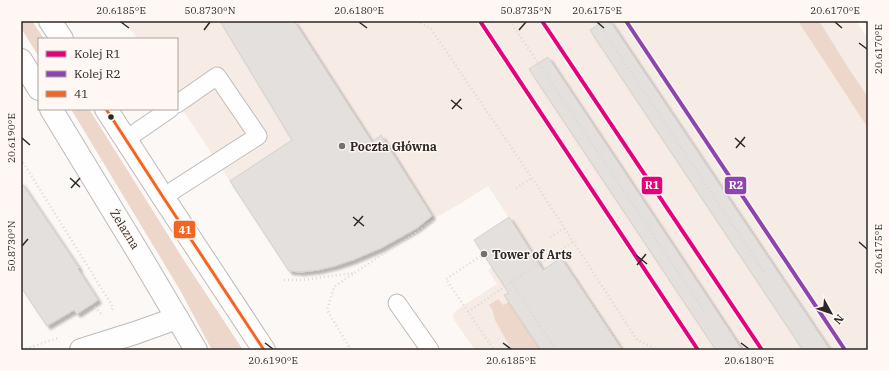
<svg xmlns="http://www.w3.org/2000/svg" width="889" height="371" font-family="'IBM Plex Serif',serif">
<style>
.built{fill:#f7ebe5}
.green{fill:#edd6ca}
.building{fill:#e3e0de;stroke:#d3d0ce;filter:url(#shadow)}
.lines{fill:none;stroke-linecap:round;stroke-linejoin:round}
.lane-casing{stroke:#bdbab8;stroke-width:19}
.street-casing{stroke:#bdbab8;stroke-width:24}
.primary-casing{stroke:#bdbab8;stroke-width:24}
.path{stroke:#dad9d7;stroke-width:2.5;stroke-dasharray:1 3;stroke-linecap:butt}
.lane{stroke:#fefefe;stroke-width:17}
.street{stroke:#fefefe;stroke-width:22}
.primary{stroke:#fefefe;stroke-width:22}
.bus-1-casing{stroke:#fef7f3;stroke-width:6}
.bus-1{stroke:#f26522;stroke-width:3}
.rail-1-casing{stroke:#fef7f3;stroke-width:7}
.rail-2-casing{stroke:#fef7f3;stroke-width:7}
.rail-1{stroke:#e5007d;stroke-width:4}
.rail-2{stroke:#8e44ad;stroke-width:4}
.ticks{fill:none;stroke:#2d2826;stroke-width:1.5}
.bus-dot{fill:#2d2826;stroke:#fef7f3;stroke-width:1.5}
.poi-dot{fill:#75716f;stroke:#fef7f3;stroke-width:1.5}
.labels{text-anchor:middle;dominant-baseline:central;stroke-width:3;stroke-linejoin:round;paint-order:stroke}
.poi-label{font-size:12px;font-weight:bold;fill:#2d2826;stroke:#fef7f3;text-anchor:start}
.street-label{font-size:12px;fill:#2d2826;stroke:#fef7f3}
.line-badge{stroke:#fef7f3;stroke-width:1.5}
.badge-label{font-size:11px;text-anchor:middle;font-weight:bold;fill:#fff}
.neatline{fill:none;stroke:#2d2826;stroke-width:1.5}
.ticks-label{font-size:10px;text-anchor:middle;fill:#2d2826}
</style>
<defs>
<filter id="shadow"><feDropShadow dx="3.5" dy="3.5" stdDeviation="1" flood-color="#0004"/></filter>
</defs>
<rect width="100%" height="100%" fill="#fbf8f6"/>
<path class="built" d="M125,21h731l12,18v311h-393l-21,-30 -1,-6 5,-5 39,-25 -9,-14 39,-25 -39,-59 -30,19 -77,43 -28,12 -18,6 -17,4 -29,1 -112,-170v-62h-40z"/>
<g class="green">
<path d="M21,21h11l12,18h-5v18l-18,-29z"/>
<path d="M798,21h21l32,51 17,25v31z"/>
<path d="M71,109h18l96,153 58,88h-31l-32,-60z"/>
<path d="M498,299l5,6 6,-3 32,48h-29l-17,-30 -3,-11 -3,-4z"/>
</g>
<g class="building">
<path d="M220,21h74l78,121 9,-7 51,81 -15,12 -16,9 -20,11 -28,12 -18,6 -17,4 -17,2 -12,-1 -59,-90 62,-41z"/>
<path d="M603,21h7l220,329h-27l-213,-320z"/>
<path d="M548,57l162,244 32,49h-26l-187,-281z"/>
<path d="M21,182l58,86 -1,1 20,31 -21,14 -3,-4 -27,16 -26,-39z"/>
<path d="M509,217l34,53 18,-12 61,92h-81l-37,-55 5,-2 -35,-53z"/>
</g>
<g class="lines">
<g class="lane-casing">
<g id="lane">
<path d="M125,140l45,-31"/>
<path d="M163,197l95,-61 -41,-60 -40,28"/>
<path d="M397,303l33,47"/>
</g>
</g>
<g class="street-casing">
<path id="street" d="M81,350l54,-17 42,-15"/>
</g>
<g class="primary-casing">
<g id="primary">
<path d="M50,21l12,18"/>
<path d="M21,60l18,29"/>
<path d="M51,109l90,148 55,93"/>
<path d="M106,109l57,88 101,153"/>
</g>
</g>
<g class="path">
<path d="M417,21l14,8 101,149 105,162 19,9 1,1"/>
<path d="M510,21l196,293"/>
<path d="M597,21l167,251"/>
<path d="M21,159l92,148 -2,5"/>
<path d="M516,188l16,-10"/>
<path d="M550,237l14,-9"/>
<path d="M484,254l-38,25 48,71"/>
<path d="M284,280h18l51,-7"/>
<path d="M511,282l45,68"/>
<path d="M92,304l11,12"/>
<path d="M468,312l43,-30 62,-40"/>
<path d="M22,350l36,-12"/>
<path d="M351,350l-24,-40 7,-23 20,-14 80,-52"/>
</g>
<use href="#lane" class="lane"/>
<use href="#street" class="street"/>
<use href="#primary" class="primary"/>
<g class="bus-1-casing">
<path id="bus-1" d="M106,109l57,88 101,153"/>
</g>
<use href="#bus-1" class="bus-1"/>
<g class="rail-1-casing">
<g id="rail-1">
<path d="M480,21l218,329"/>
<path d="M542,21l220,329"/>
</g>
</g>
<g class="rail-2-casing">
<path id="rail-2" d="M626,21l219,329"/>
</g>
<use href="#rail-1" class="rail-1"/>
<use href="#rail-2" class="rail-2"/>
</g>
<path class="ticks" d="M121,22l8,6M359,22l8,6M597,22l7,6M835,22l7,6M204,30l6,-8M519,30l7,-8M859,43l8,6M451,100l11,9M452,109l9,-10M22,138l8,7M735,138l10,9M736,148l9,-11M70,178l10,9M71,188l9,-10M353,217l11,9M354,226l9,-10M859,242l8,7M22,246l6,-7M636,255l11,9M637,265l9,-11M265,343l8,6M503,343l8,6M741,343l8,6"/>
<circle class="bus-dot" cx="111" cy="117" r="3.5"/>
<g class="poi-dot">
<circle cx="342" cy="146" r="4"/>
<circle cx="484" cy="254" r="4"/>
</g>
<g class="labels">
<g class="poi-label">
<text x="350" y="146">Poczta Główna</text>
<text x="492" y="254">Tower of Arts</text>
</g>
<g class="street-label">
<text transform="translate(125 229) rotate(58)">Żelazna</text>
</g>
</g>
<g class="line-badge">
<rect x="641" y="176" width="22" height="19" rx="4" fill="#e5007d"/>
<rect x="724" y="176" width="23" height="19" rx="4" fill="#8e44ad"/>
<rect x="173" y="220" width="23" height="19" rx="4" fill="#f26522"/>
</g>
<g class="badge-label">
<text x="652" y="189">R1</text>
<text x="736" y="189">R2</text>
<text x="185" y="234">41</text>
</g>
<rect width="889" height="371" fill="none" stroke="#fef7f3" stroke-width="44"/>
<rect x="38" y="38" width="140" height="72" fill="#fef7f3" stroke="#aaa4a1"/>
<rect x="46" y="51" width="20" height="6" fill="#e5007d" stroke="#aaa4a1"/>
<text x="74" y="58" font-size="12" fill="#2d2826">Kolej R1</text>
<rect x="46" y="71" width="20" height="6" fill="#8e44ad" stroke="#aaa4a1"/>
<text x="74" y="78" font-size="12" fill="#2d2826">Kolej R2</text>
<rect x="46" y="91" width="20" height="6" fill="#f26522" stroke="#aaa4a1"/>
<text x="74" y="98" font-size="12" fill="#2d2826">41</text>
<g transform="translate(831 313) rotate(130)" stroke="#fef7f3" stroke-width="3" paint-order="stroke">
<path d="M0-3L7 15L0 10L-7 15Z" fill="#2d2826"/>
<text y="-6" font-size="11" font-weight="bold" text-anchor="middle" fill="#2d2826">N</text>
</g>
<rect x="22" y="22" width="845" height="327" class="neatline"/>
<g class="ticks-label">
<text x="121" y="14">20.6185°E</text>
<text x="210" y="14">50.8730°N</text>
<text x="359" y="14">20.6180°E</text>
<text x="526" y="14">50.8735°N</text>
<text x="597" y="14">20.6175°E</text>
<text x="835" y="14">20.6170°E</text>
<text transform="translate(878 49) rotate(-90)" y="4">20.6170°E</text>
<text transform="translate(11 138) rotate(-90)" y="4">20.6190°E</text>
<text transform="translate(11 246) rotate(-90)" y="4">50.8730°N</text>
<text transform="translate(878 249) rotate(-90)" y="4">20.6175°E</text>
<text x="273" y="364">20.6190°E</text>
<text x="511" y="364">20.6185°E</text>
<text x="749" y="364">20.6180°E</text>
</g>
</svg>
